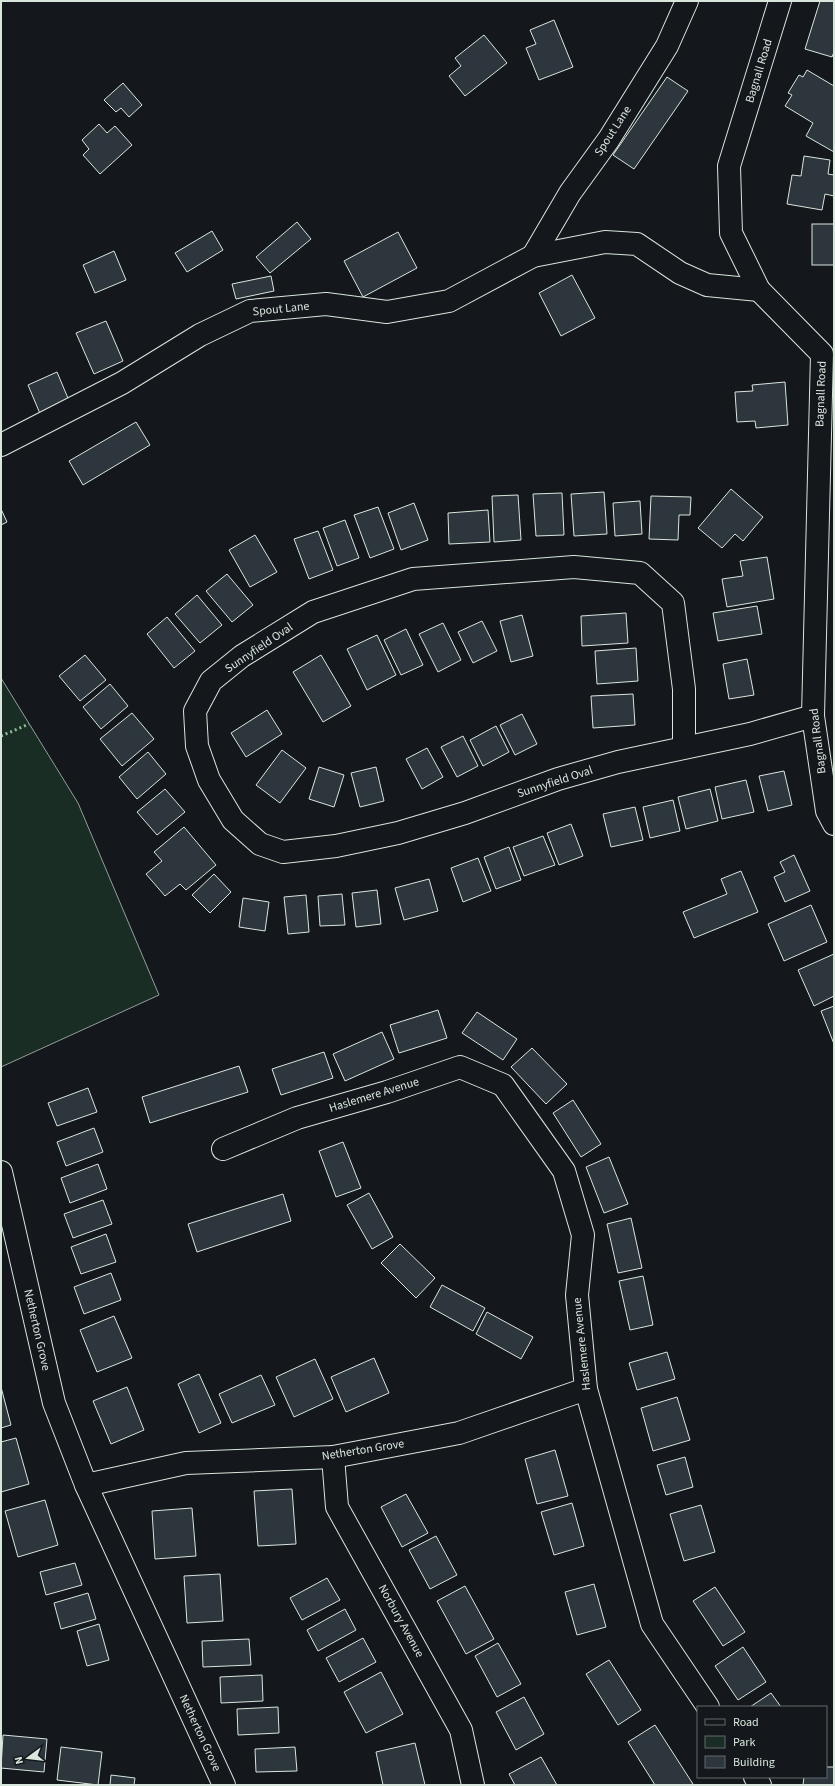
<svg xmlns="http://www.w3.org/2000/svg" width="835" height="1786" font-family="'Source Sans 3',sans-serif">
<style>
.green{fill:#1a2d24;stroke:#939e99}
.building{fill:#2c363c;stroke:#d8e6dc}
.lines{fill:none;stroke-linecap:round;stroke-linejoin:round}
.minor-casing{stroke:#d8e6dc;stroke-width:24}
.tertiary-casing{stroke:#d8e6dc;stroke-width:24}
.minor{stroke:#14181c;stroke-width:22}
.tertiary{stroke:#14181c;stroke-width:22}
.hedge{stroke:#8ac095;stroke-width:3;stroke-dasharray:2 3;stroke-linecap:butt}
.labels{text-anchor:middle;dominant-baseline:central;stroke-width:3;stroke-linejoin:round;paint-order:stroke}
.street-label{font-size:12px;fill:#d8e6dc;stroke:#14181c}
</style>
<rect width="100%" height="100%" fill="#14181c"/>
<path class="green" d="M1,678l77,125 81,192 -158,72z"/>
<g class="building">
<path d="M820,1h14v51l-2,5 -27,-8z"/>
<path d="M554,20l19,47 -34,13 -13,-32 10,-4 -6,-14z"/>
<path d="M484,35l23,28 -42,33 -16,-20 12,-10 -6,-8z"/>
<path d="M807,70l27,16v66l-28,-16 7,-13 -28,-17 7,-11 -4,-2 11,-18 4,2z"/>
<path d="M667,77l21,14 -54,78 -21,-14z"/>
<path d="M123,83l19,22 -13,12 -8,-9 -5,4 -12,-12z"/>
<path d="M99,124l8,9 8,-7 17,19 -32,29 -17,-19 6,-6 -7,-9z"/>
<path d="M804,156l26,4 -2,14 6,1v21l-9,-2 -3,16 -35,-6 5,-29 9,1z"/>
<path d="M297,222l14,17 -41,34 -14,-16z"/>
<rect x="812" y="224" width="22" height="41"/>
<path d="M212,231l11,19 -36,22 -12,-19z"/>
<path d="M398,232l19,36 -54,29 -19,-36z"/>
<path d="M114,251l12,29 -31,13 -12,-28z"/>
<path d="M572,275l23,43 -34,18 -22,-43z"/>
<path d="M271,276l3,15 -38,8 -4,-15z"/>
<path d="M106,321l17,40 -29,13 -18,-41z"/>
<path d="M57,372l13,31 -29,13 -13,-31z"/>
<path d="M785,382l3,43 -32,3 -1,-7 -18,1 -2,-30 18,-1 -1,-6z"/>
<path d="M136,422l14,23 -67,40 -14,-24z"/>
<path d="M731,489l32,28 -20,24 -8,-7 -13,14 -24,-20z"/>
<path d="M604,492l3,42 -33,2 -3,-42z"/>
<path d="M562,493l2,42 -28,1 -3,-42z"/>
<path d="M518,495l3,45 -27,2 -2,-46z"/>
<path d="M651,496l40,1 -1,18h-11l-1,25 -29,-1z"/>
<path d="M640,501l2,33 -27,2 -2,-33z"/>
<path d="M414,503l14,37 -27,10 -13,-37z"/>
<path d="M378,507l16,42 -24,9 -16,-43z"/>
<path d="M1,509l6,13 -6,3z"/>
<path d="M488,510l2,32 -41,2 -1,-31z"/>
<path d="M345,520l14,38 -22,8 -14,-38z"/>
<path d="M318,531l15,39 -24,9 -15,-40z"/>
<path d="M255,535l22,37 -27,15 -21,-37z"/>
<path d="M767,557l7,42 -47,8 -5,-28 21,-3 -3,-15z"/>
<path d="M227,574l26,31 -21,17 -26,-31z"/>
<path d="M197,595l25,30 -22,18 -25,-29z"/>
<path d="M757,606l5,28 -44,7 -5,-28z"/>
<path d="M626,613l2,30 -46,3 -1,-30z"/>
<path d="M522,615l11,41 -22,6 -11,-41z"/>
<path d="M167,617l28,34 -21,17 -27,-34z"/>
<path d="M482,621l15,30 -24,12 -15,-31z"/>
<path d="M443,623l18,37 -23,12 -19,-38z"/>
<path d="M406,629l17,36 -22,10 -17,-35z"/>
<path d="M377,635l19,40 -29,15 -20,-41z"/>
<path d="M636,648l2,33 -41,3 -2,-33z"/>
<path d="M85,655l21,25 -26,21 -21,-25z"/>
<path d="M321,655l30,51 -28,16 -30,-50z"/>
<path d="M747,659l7,36 -25,4 -6,-35z"/>
<path d="M110,684l18,22 -27,23 -18,-22z"/>
<path d="M633,694l2,31 -42,3 -2,-32z"/>
<path d="M267,710l15,24 -36,23 -15,-24z"/>
<path d="M132,713l22,26 -32,27 -22,-27z"/>
<path d="M522,714l15,30 -22,11 -15,-30z"/>
<path d="M496,726l13,26 -26,14 -13,-26z"/>
<path d="M463,736l15,30 -21,11 -16,-30z"/>
<path d="M427,748l16,29 -21,12 -16,-30z"/>
<path d="M282,750l24,18 -26,35 -24,-18z"/>
<path d="M148,752l18,22 -29,25 -18,-22z"/>
<path d="M319,767l25,8 -10,32 -25,-8z"/>
<path d="M376,767l8,34 -24,6 -9,-34z"/>
<path d="M784,771l8,34 -24,6 -9,-35z"/>
<path d="M746,780l8,32 -32,7 -7,-32z"/>
<path d="M165,789l20,23 -28,23 -20,-23z"/>
<path d="M710,789l8,32 -32,8 -8,-32z"/>
<path d="M673,800l7,31 -30,7 -7,-31z"/>
<path d="M635,807l8,33 -32,7 -8,-33z"/>
<path d="M571,824l12,32 -24,9 -12,-32z"/>
<path d="M184,827l32,38 -30,25 -6,-6 -15,12 -19,-22 16,-13 -8,-9z"/>
<path d="M543,836l12,29 -31,11 -11,-29z"/>
<path d="M509,847l12,33 -25,9 -12,-32z"/>
<path d="M794,855l16,36 -25,11 -11,-25 11,-5 -5,-10z"/>
<path d="M478,858l13,33 -28,11 -12,-34z"/>
<path d="M741,871l17,41 -64,26 -11,-26 44,-18 -6,-15z"/>
<path d="M214,874l17,18 -21,21 -18,-18z"/>
<path d="M429,879l9,32 -34,9 -9,-32z"/>
<path d="M377,890l4,34 -25,3 -4,-34z"/>
<path d="M342,894l3,31 -25,1 -2,-30z"/>
<path d="M306,895l3,37 -21,2 -4,-37z"/>
<path d="M243,898l26,4 -4,29 -26,-4z"/>
<path d="M811,905l16,37 -43,19 -16,-37z"/>
<path d="M834,954v42l-20,10 -16,-36z"/>
<path d="M834,1006v38l-13,-33z"/>
<path d="M438,1010l9,28 -48,15 -9,-28z"/>
<path d="M477,1012l40,27 -14,21 -41,-27z"/>
<path d="M382,1032l12,27 -49,22 -12,-27z"/>
<path d="M532,1048l35,36 -21,20 -35,-37z"/>
<path d="M324,1052l9,26 -52,17 -9,-26z"/>
<path d="M239,1066l9,26 -98,31 -8,-26z"/>
<path d="M88,1088l9,24 -40,14 -9,-23z"/>
<path d="M573,1100l28,44 -20,13 -28,-44z"/>
<path d="M94,1128l9,24 -37,14 -9,-24z"/>
<path d="M343,1142l18,46 -25,9 -17,-46z"/>
<path d="M609,1157l19,47 -24,9 -18,-46z"/>
<path d="M98,1164l9,25 -37,14 -9,-25z"/>
<path d="M369,1193l24,44 -21,12 -25,-44z"/>
<path d="M283,1194l8,27 -94,31 -9,-28z"/>
<path d="M103,1200l9,24 -39,14 -9,-24z"/>
<path d="M631,1218l11,50 -24,5 -11,-49z"/>
<path d="M106,1234l10,28 -35,12 -10,-27z"/>
<path d="M400,1244l35,34 -19,20 -35,-35z"/>
<path d="M111,1273l10,27 -37,14 -10,-27z"/>
<path d="M643,1276l10,49 -23,5 -11,-49z"/>
<path d="M442,1285l43,23 -12,23 -43,-24z"/>
<path d="M487,1312l46,25 -12,22 -45,-25z"/>
<path d="M114,1316l18,42 -35,14 -17,-42z"/>
<path d="M667,1352l8,27 -38,11 -8,-27z"/>
<path d="M374,1358l15,35 -43,19 -15,-35z"/>
<path d="M315,1359l18,40 -39,18 -18,-40z"/>
<path d="M199,1374l22,49 -22,10 -21,-49z"/>
<path d="M261,1375l14,30 -43,18 -13,-29z"/>
<path d="M1,1387l10,38 -10,3z"/>
<path d="M127,1387l17,43 -33,14 -18,-43z"/>
<path d="M677,1397l13,43 -37,11 -12,-43z"/>
<path d="M16,1438l13,46 -28,8v-50z"/>
<path d="M555,1450l13,46 -31,8 -12,-45z"/>
<path d="M685,1457l8,30 -27,8 -9,-30z"/>
<path d="M292,1489l4,55 -38,2 -4,-55z"/>
<path d="M406,1494l22,39 -26,14 -21,-40z"/>
<path d="M45,1500l13,45 -40,12 -13,-46z"/>
<path d="M572,1503l12,43 -30,9 -13,-43z"/>
<path d="M701,1505l14,47 -31,9 -14,-47z"/>
<path d="M192,1508l4,48 -41,3 -3,-48z"/>
<path d="M436,1536l21,39 -27,14 -21,-39z"/>
<path d="M75,1563l7,22 -36,10 -6,-23z"/>
<path d="M220,1574l3,47 -36,2 -3,-47z"/>
<path d="M327,1578l13,22 -38,20 -12,-22z"/>
<path d="M594,1584l12,43 -29,8 -12,-43z"/>
<path d="M465,1586l29,53 -28,15 -29,-53z"/>
<path d="M715,1587l30,45 -22,14 -30,-45z"/>
<path d="M88,1593l8,26 -35,10 -7,-26z"/>
<path d="M345,1609l11,21 -38,21 -11,-21z"/>
<path d="M99,1624l10,36 -22,6 -10,-35z"/>
<path d="M363,1638l13,24 -37,20 -13,-24z"/>
<path d="M249,1639l2,26 -48,2 -1,-26z"/>
<path d="M498,1643l23,41 -24,13 -22,-41z"/>
<path d="M743,1647l23,35 -28,18 -23,-34z"/>
<path d="M609,1660l32,50 -23,15 -32,-51z"/>
<path d="M381,1672l22,42 -37,19 -22,-41z"/>
<path d="M262,1675l1,26 -42,2 -1,-26z"/>
<path d="M771,1693l10,14h-31z"/>
<path d="M524,1697l20,37 -28,16 -20,-38z"/>
<path d="M278,1707l1,26 -41,2 -1,-26z"/>
<path d="M655,1725l38,59 -2,1h-36l-27,-43z"/>
<path d="M3,1735l44,4 -3,33 -43,-4z"/>
<path d="M415,1743l10,42h-42l-7,-33z"/>
<path d="M61,1747l41,5 -4,33 -41,-5z"/>
<path d="M295,1747l2,24 -41,1 -1,-23z"/>
<path d="M541,1757l16,28h-42l-6,-11z"/>
<path d="M826,1767h8v18h-31l1,-8h22z"/>
<path d="M111,1775l24,3 -1,7h-24z"/>
</g>
<g class="lines">
<g class="minor-casing">
<g id="minor">
<path d="M533,256l37,-63 39,-54 58,-93 20,-45"/>
<path d="M1,445l121,-62 78,-48 50,-24 76,-7 61,8 62,-11 84,-45 72,-14 32,2 43,29 27,12 52,5"/>
<path d="M684,748v-59l-11,-86 -33,-30 -66,-6 -161,12 -100,33 -71,44 -31,25 -16,30 2,35 12,34 24,40 27,24 23,8 53,-6 62,-13 67,-20 93,-34 60,-17 132,-28 63,-18"/>
<path d="M223,1149l74,-31 90,-26 73,-25 43,18 61,86 19,64 -6,60 9,94 66,235 56,83"/>
<path d="M1,1172l53,231 32,82 138,300"/>
<path d="M333,1457l4,50 124,223 12,55"/>
<path d="M86,1485l100,-22 147,-6 126,-24 127,-44"/>
<path d="M755,1777l5,8"/>
</g>
</g>
<g class="tertiary-casing">
<path id="tertiary" d="M780,1l-51,165 2,67 28,57 63,64 -9,362 14,95 7,13"/>
</g>
<use href="#minor" class="minor"/>
<use href="#tertiary" class="tertiary"/>
<path class="hedge" d="M1,736l28,-12"/>
</g>
<g class="labels">
<g class="street-label">
<text transform="translate(759 71) rotate(-73)">Bagnall Road</text>
<text transform="translate(613 131) rotate(-57)">Spout Lane</text>
<text transform="translate(281 309) rotate(-6)">Spout Lane</text>
<text transform="translate(821 394) rotate(-88)">Bagnall Road</text>
<text transform="translate(259 648) rotate(-34)">Sunnyfield Oval</text>
<text transform="translate(818 741) rotate(-97)">Bagnall Road</text>
<text transform="translate(555 782) rotate(-18)">Sunnyfield Oval</text>
<text transform="translate(374 1095) rotate(-17)">Haslemere Avenue</text>
<text transform="translate(37 1330) rotate(77)">Netherton Grove</text>
<text transform="translate(582 1344) rotate(-96)">Haslemere Avenue</text>
<text transform="translate(363 1450) rotate(-9)">Netherton Grove</text>
<text transform="translate(401 1621) rotate(61)">Norbury Avenue</text>
<text transform="translate(200 1733) rotate(65)">Netherton Grove</text>
</g>
</g>
<rect width="835" height="1786" fill="none" stroke="#d8e6dc" stroke-width="4"/>
<rect x="697" y="1706" width="130" height="72" fill="#14181c" stroke="#626a69"/>
<rect x="705" y="1719" width="20" height="6" fill="#14181c" stroke="#626a69"/>
<text x="733" y="1726" font-size="12" fill="#d8e6dc">Road</text>
<rect x="705" y="1736" width="20" height="12" fill="#1a2d24" stroke="#626a69"/>
<text x="733" y="1746" font-size="12" fill="#d8e6dc">Park</text>
<rect x="705" y="1756" width="20" height="12" fill="#2c363c" stroke="#626a69"/>
<text x="733" y="1766" font-size="12" fill="#d8e6dc">Building</text>
<g transform="translate(28 1758) rotate(255)" stroke="#14181c" stroke-width="3" paint-order="stroke">
<path d="M0-3L7 15L0 10L-7 15Z" fill="#d8e6dc"/>
<text y="-6" font-size="11" font-weight="bold" text-anchor="middle" fill="#d8e6dc">N</text>
</g>
</svg>
